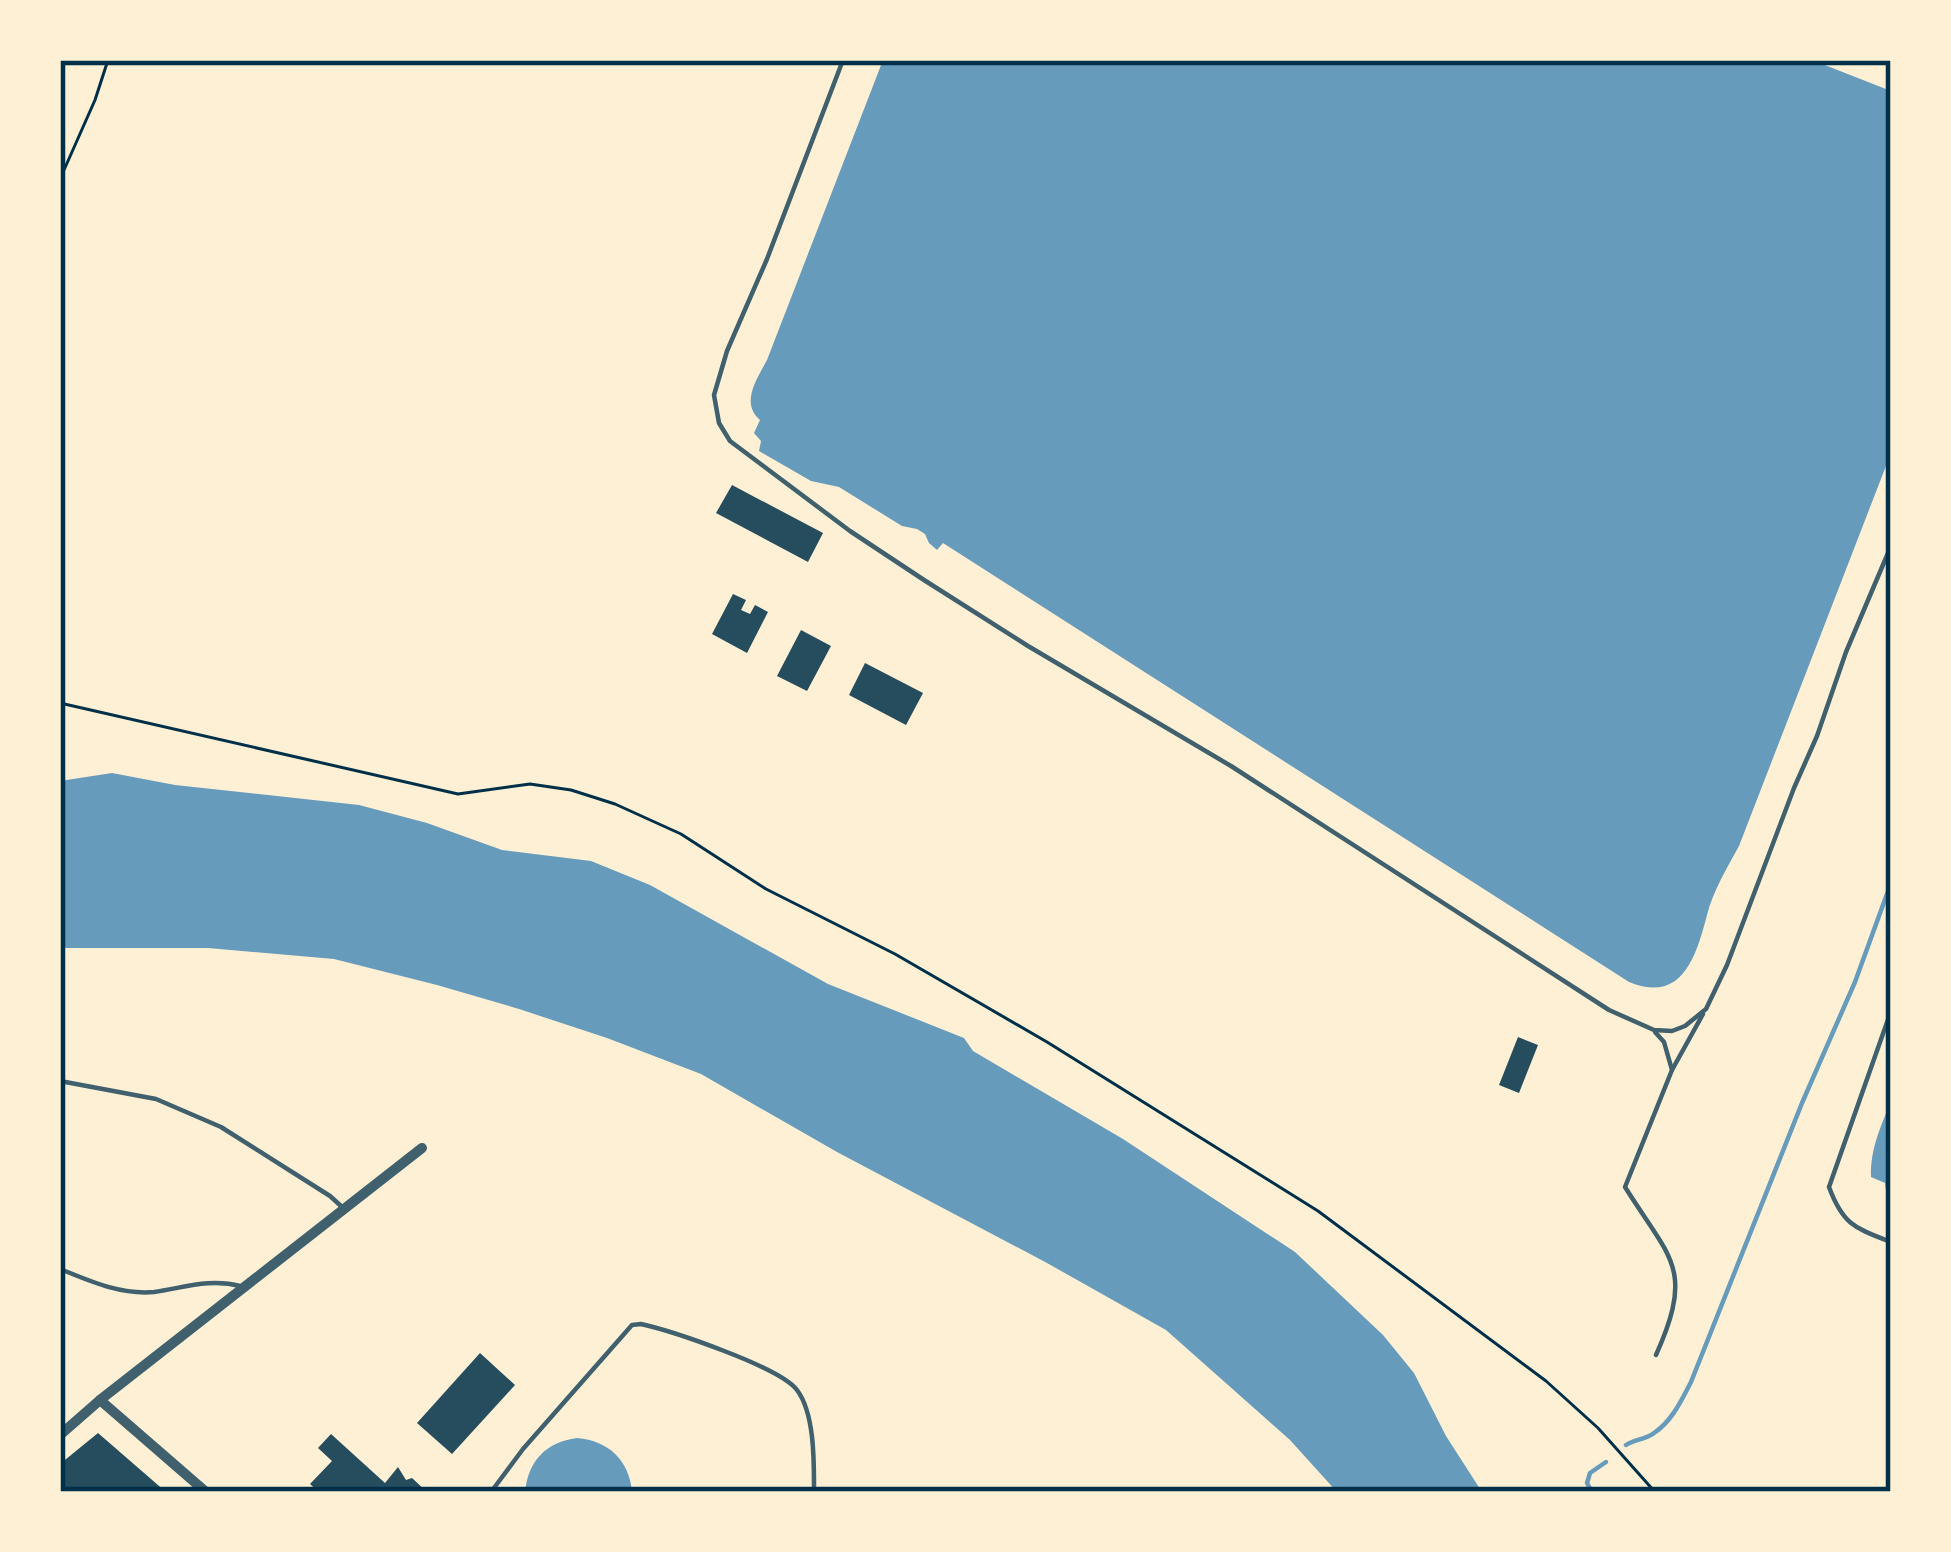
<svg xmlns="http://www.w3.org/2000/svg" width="1951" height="1552" font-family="Jost,sans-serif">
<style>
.water{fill:#669bbc}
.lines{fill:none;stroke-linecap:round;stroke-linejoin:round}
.stream{stroke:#669bbc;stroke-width:4.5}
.building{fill:#264d5e}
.path{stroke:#003049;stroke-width:3}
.service{stroke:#3f606c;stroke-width:4.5}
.minor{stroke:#3f606c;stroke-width:10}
.neatline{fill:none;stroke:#003049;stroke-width:4.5}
</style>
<rect width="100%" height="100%" fill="#fdf0d5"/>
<g class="water">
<path d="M883,60h929l79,31v362l-152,393c-12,22 -26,45 -32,69 -11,42 -25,89 -78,67l-686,-439 -6,7 -8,-7 -4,-9 -8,-5 -15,-3 -63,-39 -28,-6 -52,-30 2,-10 -7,-8 6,-13c-20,-17 -3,-41 7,-60z"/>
<path d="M112,773l63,12 184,20 68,18 75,27 89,11 59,24 178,99 136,54 9,13 150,88 172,113 88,83 31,38 32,63 36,56h-145l-47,-52 -124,-110 -119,-67 -210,-111 -136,-78 -94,-36 -88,-29 -82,-24 -103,-26 -126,-11h-148v-167z"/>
<path d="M1891,1101v99l-4,-2 -2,-15 -14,-6c-1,-28 10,-51 20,-76z"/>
<path d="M577,1438c32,3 52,22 55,54h-107c3,-31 21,-50 52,-54z"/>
</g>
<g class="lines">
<g class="stream">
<path d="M1626,1445c9,-6 19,-5 28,-12 18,-12 27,-32 37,-51l111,-279 53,-121 36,-99"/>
<path d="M1592,1492l-5,-9 3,-10 16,-11"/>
</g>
</g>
<g class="building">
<path d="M732,485l91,48 -15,29 -92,-49z"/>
<path d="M733,594l13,6 -5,10 9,4 5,-9 13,7 -21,41 -35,-19z"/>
<path d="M801,630l30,16 -24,45 -30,-15z"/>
<path d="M865,663l58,30 -17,32 -57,-30z"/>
<path d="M1518,1037l20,8 -19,48 -20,-8z"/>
<path d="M480,1353l35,32 -63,69 -35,-31z"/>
<path d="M98,1433l68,59h-106v-28z"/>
<path d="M331,1434l54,49 13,-16 8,13 6,-2 15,14h-81l-4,-3 -3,3h-20l-9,-8 22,-23 -14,-13z"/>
</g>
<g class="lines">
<g class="path">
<path d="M60,179l35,-79 13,-40"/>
<path d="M60,703l398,91 72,-10 41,6 44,14 66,30 85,55 129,65 152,88 271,169 228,170 52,47 57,64"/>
</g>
<g class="service">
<path d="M843,60l-76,199 -40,92 -13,44 5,28 11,18 120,90 74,49 104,66 203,120 378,244 45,20 18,1 13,-5 21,-17 21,-44 67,-177 23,-52 29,-84 45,-106"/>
<path d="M1891,1011l-62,176c14,38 26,41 62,55"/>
<path d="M1655,1032l9,10 8,28"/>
<path d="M60,1081l96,18 65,28 109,69 11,10"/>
<path d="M60,1269c30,12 60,26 94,23 29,-4 56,-14 86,-6"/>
<path d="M1656,1355c39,-87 14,-96 -31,-168l47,-117 31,-56"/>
<path d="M491,1492l32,-43 109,-124 9,-1c31,7 139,43 156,66 18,24 17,73 17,102"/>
</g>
<g class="minor">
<path d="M100,1400l106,92"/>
<path d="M60,1435l40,-35 322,-252"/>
</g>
</g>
<rect width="1951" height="1552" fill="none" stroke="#fdf0d5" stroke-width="126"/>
<rect x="63" y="63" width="1825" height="1426" class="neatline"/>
</svg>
